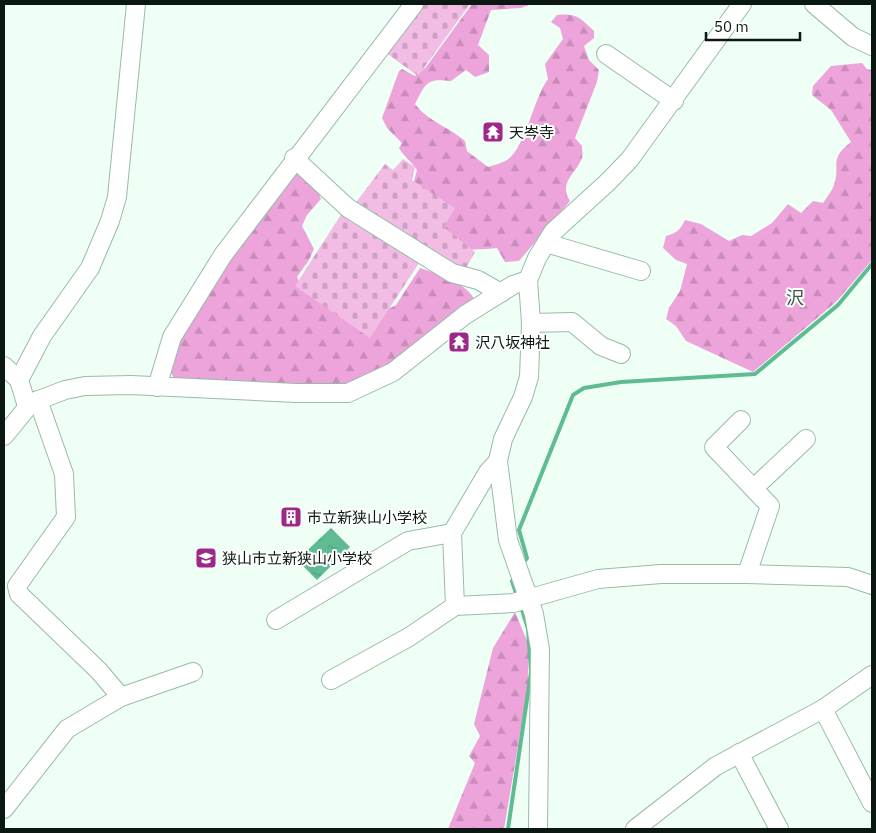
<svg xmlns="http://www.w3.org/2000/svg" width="876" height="833" font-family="'IBM Plex Sans','Noto Sans JP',sans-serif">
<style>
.forest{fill:url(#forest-firs)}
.cemetery{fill:url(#cemetery-stones)}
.water{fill:url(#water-ripples)}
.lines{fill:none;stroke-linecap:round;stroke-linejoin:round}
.stream{stroke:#5fbb91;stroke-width:4}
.minor-casing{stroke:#97bba8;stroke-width:20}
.minor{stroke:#fff;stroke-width:18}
.labels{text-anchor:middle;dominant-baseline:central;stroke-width:4;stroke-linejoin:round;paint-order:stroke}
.poi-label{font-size:15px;fill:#0a1811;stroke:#fff;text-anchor:start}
.quarter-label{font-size:18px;fill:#385949;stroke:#fff}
</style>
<defs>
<pattern id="forest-firs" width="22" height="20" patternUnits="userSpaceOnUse" patternTransform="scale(1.25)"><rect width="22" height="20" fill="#eca4da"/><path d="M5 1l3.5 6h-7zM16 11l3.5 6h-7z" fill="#c98cba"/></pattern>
<pattern id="cemetery-stones" width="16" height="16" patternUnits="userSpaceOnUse" patternTransform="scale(1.25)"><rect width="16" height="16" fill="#f2bce4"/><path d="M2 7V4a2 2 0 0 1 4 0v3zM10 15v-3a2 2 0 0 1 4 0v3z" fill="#cea1c3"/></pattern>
<pattern id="water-ripples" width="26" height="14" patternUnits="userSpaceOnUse" patternTransform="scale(1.25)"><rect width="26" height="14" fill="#5fbb91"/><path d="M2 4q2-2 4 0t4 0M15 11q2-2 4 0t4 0" fill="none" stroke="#51a07c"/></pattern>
</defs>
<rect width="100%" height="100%" fill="#f0fff6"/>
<g class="forest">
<path d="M472,4h59l-10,4 -30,2 -13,35 11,10v17l-14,5 -9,-7 -15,11c-25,-3 -25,2 -36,23 14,18 34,23 50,37l2,10 21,16c6,-2 14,-4 19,-7 18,-11 27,-63 41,-81l-3,-15 18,-25 -3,-11 -9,-6 6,-7c20,-2 23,3 37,16v7l-10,8 5,14 10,10 -2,12 -22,56 7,8c0,3 1,8 0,12 -6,16 -24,24 -12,43l-51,60 -14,1 -8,-14c-6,1 -29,2 -34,1 -17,-4 -40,-50 -50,-64l4,-15c-5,-8 -13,-13 -18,-22l3,-5 -15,-15 -5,-10 17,-47 3,-2 13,7 11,-9z"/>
<path d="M862,63l5,6 5,1v190l-36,42 -83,70 -67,-31 -10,-15 -10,-7 3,-11 11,-17 7,-27 -11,-4 -13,-12 3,-12c11,-3 14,-6 19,-16l16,4 28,17 13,-6 9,1 21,-13 16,-19 13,9 12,-12 10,2c4,-6 9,-12 11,-18 7,-21 -6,-25 17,-43l-20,-32 -19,-15 1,-9 18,-20z"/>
<path d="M296,169l20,19 5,11 -14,16 -5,11 12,23 -5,11 -12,17 5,11 79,25 15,-8 24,-37c20,7 44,13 55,32 -48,38 -84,76 -145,88l-146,-7 -10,-3 -4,-7 10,-43z"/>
<path d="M515,612l13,31v43l-24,143h-56l27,-66 -6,-7 11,-20 -6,-12 19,-76z"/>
</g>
<g class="cemetery">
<path d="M417,4h53l-52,72 -36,-26z"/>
<path d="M403,159l12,8 -3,13 43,28 -11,19 31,25 -12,22 -109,-69 31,-41 8,6z"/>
<path d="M344,210l77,50 -51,78 -75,-52z"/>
</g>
<path class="water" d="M331,528l19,19 -33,33 -20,-20z"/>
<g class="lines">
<g class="stream">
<path d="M523,563l4,-5 -8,-28 54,-135 11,-7 37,-6 134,-8 83,-69 34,-41"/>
<path d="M515,577l-3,4 5,15"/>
<path d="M508,829l23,-157 -3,-43 -6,-19"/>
</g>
<g class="minor-casing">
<g id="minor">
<path d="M814,4l39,33 19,9"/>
<path d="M606,54l68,47"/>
<path d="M294,158l54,50 104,65 26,7 23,13"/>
<path d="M546,243l95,28"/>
<path d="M531,323l41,-1 29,24 20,8"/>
<path d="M4,366l15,14"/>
<path d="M157,387l15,-50 51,-82 191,-251"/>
<path d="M38,400l26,74 2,43 -49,69 2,8 80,77 22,26"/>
<path d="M27,406l-8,-26 23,-44 48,-68 20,-47 7,-24 19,-193"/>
<path d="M741,420l-27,27 56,59 -23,68"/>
<path d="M4,436l27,-33 34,-13 20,-4 46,-1 165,8h52l45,-21 72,-57 48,-30 15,-5"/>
<path d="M754,488l52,-49"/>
<path d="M455,606l-3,-73 36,-61 10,-11"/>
<path d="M276,620l132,-79 44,-8"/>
<path d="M331,680l78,-43 46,-31 58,-3 85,-24 63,-5h86l101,3 24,8"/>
<path d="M823,709l49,94"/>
<path d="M739,753l40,76"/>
<path d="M4,809l63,-80 54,-32 72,-25"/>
<path d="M538,829l2,-180 -6,-35 -26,-74 -10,-79 5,-22 20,-42 6,-20 2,-54 -3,-43 9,-22 16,-26 56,-51 21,-22 112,-155"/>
<path d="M635,829l81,-63 107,-57 49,-34"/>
</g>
</g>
<use href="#minor" class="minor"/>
</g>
<defs>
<g id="temple-square" transform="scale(1.125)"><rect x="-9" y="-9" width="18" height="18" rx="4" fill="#9a2987" stroke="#fff"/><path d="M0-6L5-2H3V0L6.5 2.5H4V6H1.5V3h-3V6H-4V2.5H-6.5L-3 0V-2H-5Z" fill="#fff"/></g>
<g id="building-square" transform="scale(1.125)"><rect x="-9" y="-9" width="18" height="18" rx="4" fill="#9a2987" stroke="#fff"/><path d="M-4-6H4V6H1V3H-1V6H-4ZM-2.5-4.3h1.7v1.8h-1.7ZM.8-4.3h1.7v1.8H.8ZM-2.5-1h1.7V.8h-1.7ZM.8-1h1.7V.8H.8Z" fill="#fff"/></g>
<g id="school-square" transform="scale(1.125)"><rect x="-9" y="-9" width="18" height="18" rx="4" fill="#9a2987" stroke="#fff"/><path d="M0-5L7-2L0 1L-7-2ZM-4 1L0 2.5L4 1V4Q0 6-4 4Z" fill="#fff"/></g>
</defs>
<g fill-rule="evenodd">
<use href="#temple-square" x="493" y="132"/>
<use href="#temple-square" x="459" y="342"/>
<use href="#building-square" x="291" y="517"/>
<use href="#school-square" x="206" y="558"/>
</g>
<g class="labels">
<g class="poi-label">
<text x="509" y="132">天岑寺</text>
<text x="475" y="342">沢八坂神社</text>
<text x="307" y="517">市立新狭山小学校</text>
<text x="222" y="558">狭山市立新狭山小学校</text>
</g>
<g class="quarter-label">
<text x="795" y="297">沢</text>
</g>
</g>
<rect width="876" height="833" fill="none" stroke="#0a1811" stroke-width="10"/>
<path d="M706 32v8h94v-8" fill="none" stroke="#0a1811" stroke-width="2.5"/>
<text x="714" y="32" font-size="15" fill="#0a1811" stroke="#ffffff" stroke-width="4" paint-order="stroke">50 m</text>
</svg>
